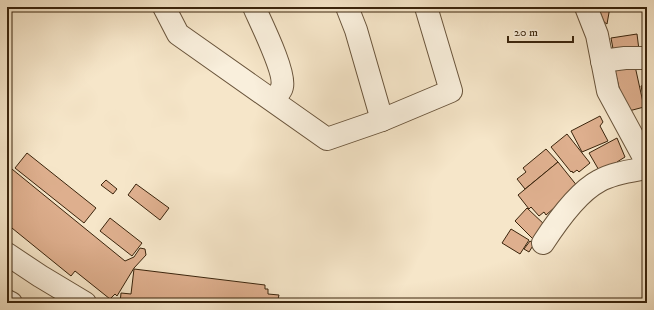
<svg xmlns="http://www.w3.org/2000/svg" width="654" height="310" font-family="'IM FELL DW Pica',serif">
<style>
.building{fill:#deaf8e;stroke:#3a240c}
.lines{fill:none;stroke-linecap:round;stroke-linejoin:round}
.minor-casing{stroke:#69543b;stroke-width:24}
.minor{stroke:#f9efdc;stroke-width:22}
</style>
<rect width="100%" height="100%" fill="#f6e6c9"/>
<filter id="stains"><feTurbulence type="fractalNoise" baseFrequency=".005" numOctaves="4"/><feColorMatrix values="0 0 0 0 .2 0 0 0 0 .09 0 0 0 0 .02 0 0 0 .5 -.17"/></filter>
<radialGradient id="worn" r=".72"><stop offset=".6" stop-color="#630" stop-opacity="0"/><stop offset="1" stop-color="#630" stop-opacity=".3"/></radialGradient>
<g class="building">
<path d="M598,7h12l-3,17 -3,-2z"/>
<path d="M637,34l2,16 -25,4 -3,-16z"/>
<path d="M635,66l9,41 -19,5 -10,-41z"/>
<path d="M647,84v29l-6,-27z"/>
<path d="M600,116l3,6 -3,4 8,15 -26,11 -11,-21z"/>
<path d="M567,134l23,29 -11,9 -2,-2 -4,3 -1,-2 -1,1 -20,-25z"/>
<path d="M617,138l8,19 -8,5 1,2 -18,8 -11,-19z"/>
<path d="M546,149l12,13 -33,27 -8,-10 9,-7 -3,-4z"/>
<path d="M27,153l69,55 -12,15 -69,-55z"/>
<path d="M558,162l20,25 -32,28 -2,-3 -5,4 -8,-9 -2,2 -11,-14z"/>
<path d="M7,165l118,96 9,-4 6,-9 5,1 1,6 -12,13 -17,28 -2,-2 -5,5 -35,-28 -4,5 -64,-52z"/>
<path d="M106,180l11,9 -4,5 -12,-9z"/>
<path d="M136,184l33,24 -9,12 -32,-25z"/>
<path d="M527,208l20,19 -13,13 -19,-19z"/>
<path d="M110,218l32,25 -10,13 -32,-25z"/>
<path d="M511,229l18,11 -9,14 -18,-11z"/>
<path d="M530,241l4,3 -5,8 -5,-3z"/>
<path d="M134,269l131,16v4h3v5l11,1 -1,4 10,1v3h-168l1,-10 10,1z"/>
</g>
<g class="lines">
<g class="minor-casing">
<g id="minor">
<path d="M164,7l14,27 149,105 55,-19 69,-29 -25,-84"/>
<path d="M254,7c7,16 32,66 28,80 -1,5 -6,9 -9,13"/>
<path d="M347,7l9,23 26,90"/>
<path d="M586,7l11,28 11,56 39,72"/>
<path d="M602,61l23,-3h22"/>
<path d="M543,243c13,-20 35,-51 56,-62 14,-8 32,-10 48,-13"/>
<path d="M7,254l33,22 45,27"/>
<path d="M7,301l4,2"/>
</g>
</g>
<use href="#minor" class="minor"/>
</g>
<rect width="654" height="310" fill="none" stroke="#f6e6c9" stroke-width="24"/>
<rect x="8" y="8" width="638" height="294" fill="none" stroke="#3a240c" stroke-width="2"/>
<rect x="12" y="12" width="630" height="286" fill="none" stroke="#3a240c"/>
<path d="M508 36v6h65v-6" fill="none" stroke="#3a240c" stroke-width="2"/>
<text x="514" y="36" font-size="12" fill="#3a240c" stroke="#f9efdc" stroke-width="3" paint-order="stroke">20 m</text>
<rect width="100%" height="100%" filter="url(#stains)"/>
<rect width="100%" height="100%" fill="url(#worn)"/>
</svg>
